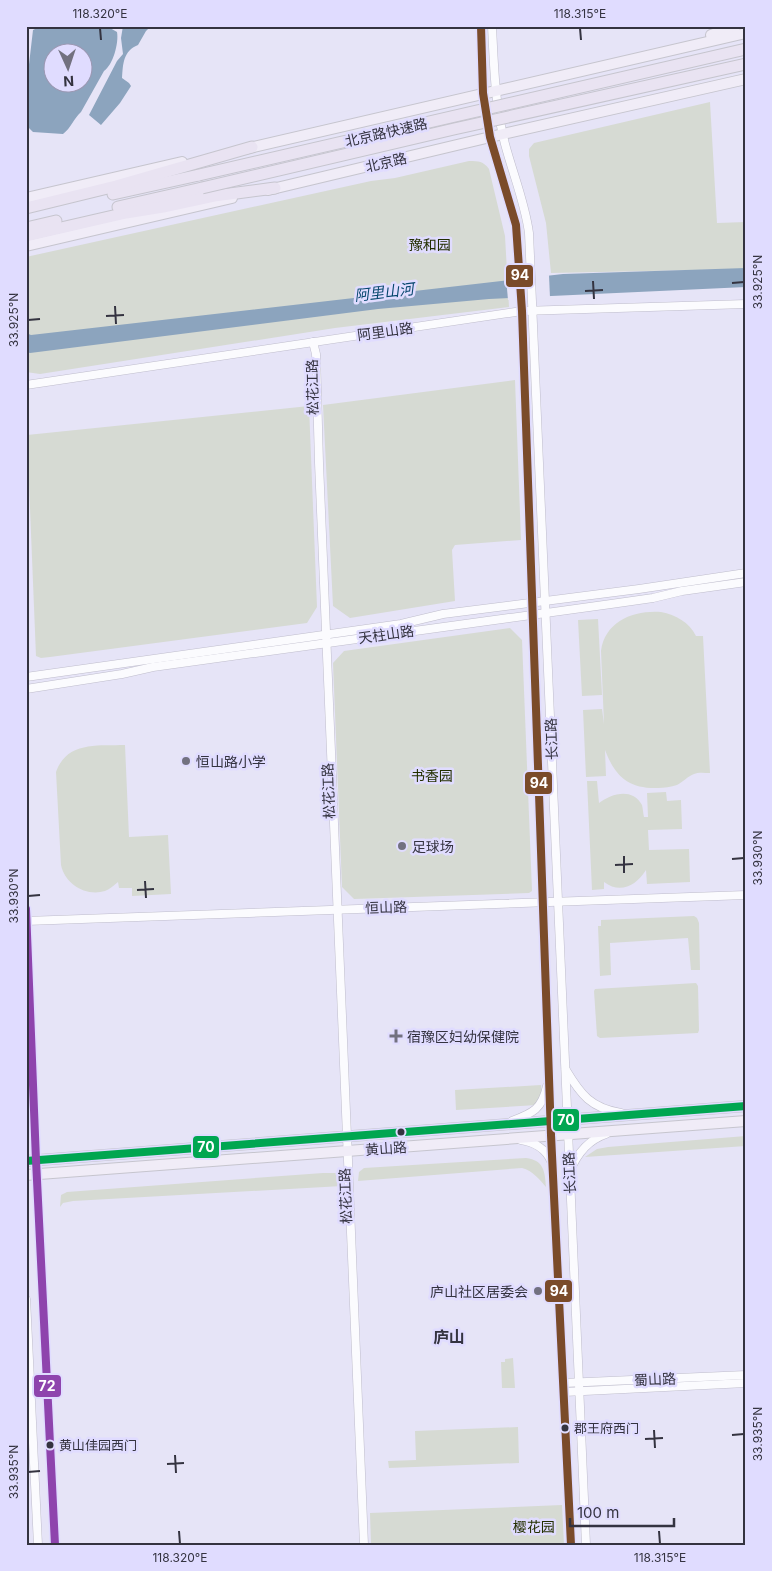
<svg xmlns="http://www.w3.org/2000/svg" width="772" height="1571" font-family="Inter,'Noto Sans SC',sans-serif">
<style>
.green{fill:#d6dad3}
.water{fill:#8ca4be;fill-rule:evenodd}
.pier{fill:#e6e4f7}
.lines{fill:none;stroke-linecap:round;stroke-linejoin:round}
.minor-casing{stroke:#bfbdcc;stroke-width:9}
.major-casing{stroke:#c6c5ce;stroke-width:12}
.highway-casing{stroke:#c6c5ce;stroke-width:13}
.minor{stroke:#fbfbfe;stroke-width:8}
.major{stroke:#f0ecf7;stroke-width:10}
.highway{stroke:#e9e3f2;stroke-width:11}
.highway-bridge-casing{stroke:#c6c5ce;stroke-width:13;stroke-linecap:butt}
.highway-bridge{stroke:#e9e3f2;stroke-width:11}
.bus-1-casing{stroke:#e0dcff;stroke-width:11}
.bus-2-casing{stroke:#e0dcff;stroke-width:11}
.bus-3-casing{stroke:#e0dcff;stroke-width:11}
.bus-1{stroke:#00a651;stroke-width:8}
.bus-2{stroke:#7a4b2a;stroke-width:8}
.bus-3{stroke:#8e44ad;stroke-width:8}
.ticks{fill:none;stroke:#343340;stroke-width:2}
.poi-dot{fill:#727180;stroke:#e0dcff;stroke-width:2}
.bus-dot{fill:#343340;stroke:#e0dcff;stroke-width:2}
.labels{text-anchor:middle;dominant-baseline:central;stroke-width:5;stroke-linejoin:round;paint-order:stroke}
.bus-label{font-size:13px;fill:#343340;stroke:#e0dcff;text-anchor:start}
.street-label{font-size:14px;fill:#343340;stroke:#e0dcff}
.park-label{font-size:14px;fill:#232f00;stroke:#e0dcff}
.poi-label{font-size:14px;fill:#343340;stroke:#e0dcff;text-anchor:start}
.water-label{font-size:15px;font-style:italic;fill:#07476e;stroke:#e0dcff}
.quarter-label{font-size:16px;font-weight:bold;fill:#343340;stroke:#e0dcff}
.line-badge{stroke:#e0dcff;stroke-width:2}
.badge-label{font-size:14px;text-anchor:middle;font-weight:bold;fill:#fff}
.neatline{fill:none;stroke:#343340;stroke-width:2}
.ticks-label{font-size:12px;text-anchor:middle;fill:#343340}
</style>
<rect width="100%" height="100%" fill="#e6e4f7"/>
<g class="green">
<path d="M710,102l7,121 29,-1v47l-195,4 -5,-50 -17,-67v-7l5,-6z"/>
<path d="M469,161c10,0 14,0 20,8l16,67 4,71 -174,21 -295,46 -14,-2v-115l345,-76 24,-3z"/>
<path d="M515,380l6,160 -66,5 -3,5 3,51 -105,17 -17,-12 -10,-201z"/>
<path d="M309,406l8,201 -10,16 -257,34 -9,1 -5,-2 -9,-221z"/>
<path d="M661,612c15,3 28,10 35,24h7l7,137c-5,0 -12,-1 -16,1 -6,2 -11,8 -17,11 -6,2 -13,3 -19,3 -30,1 -43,-12 -53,-38l1,26 -20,1 -3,-67 19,-1 2,15 -3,-73c4,-30 33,-41 60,-39z"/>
<path d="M598,619l4,76 -20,1 -4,-76z"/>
<path d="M510,628l12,12 10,251 -3,2 -175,6 -12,-12 -9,-224 11,-12z"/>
<path d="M125,745l4,92 39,-2 3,59 -39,2v-8h-13l-1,-6c-4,3 -8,7 -13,9 -19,6 -40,-7 -44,-26l-5,-93c11,-31 42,-26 69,-27z"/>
<path d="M587,781h10l2,22c12,-9 33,-16 43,2 1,4 1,8 2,12h4l-1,-24 19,-1 1,9 14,-1 1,29 -34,1 1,20 40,-1 1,33 -43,2 -1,-14c-10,16 -26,24 -42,12v7l-12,1z"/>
<path d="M694,916l3,2 2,5 1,47h-9l-3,-32 -78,5 1,32 -11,1 -2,-50h3v-6z"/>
<path d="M696,983l2,3 1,44 -1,3 -98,5 -3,-2 -3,-45 1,-2z"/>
<path d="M541,1085l1,9 -5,11 -81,5 -1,-20z"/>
<path d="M746,1136v10l-161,11 12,-8 11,-2z"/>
<path d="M526,1158c18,2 19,14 20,29 -7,-8 -13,-16 -24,-19l-164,13 1,-9 5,-4z"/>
<path d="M323,1173h13l4,3 2,10 -269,15 -10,2 -3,4 1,-12 6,-3z"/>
<path d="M513,1358l2,30h-13l-1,-26h4v-3z"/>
<path d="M518,1427l1,36 -130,5 -1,-7 28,-1 -1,-29z"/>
<path d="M562,1505l2,40h-193l-1,-32z"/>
</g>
<g class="water">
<path d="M52,26h36l18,3 4,-1 7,4c2,11 -4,33 -13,39l-23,41c-7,6 -10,16 -18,22l-30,-2 -7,-7v-35l7,-60 4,-2zM52,52h30v30h-30z"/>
<path d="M123,26h28l-5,5 -8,14c-15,6 -15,19 -16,33l7,5 2,3 -11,17 -19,22 -12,-10 28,-54 6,-7 -2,-16z"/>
<path d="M746,268v19l-257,12 -111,10 -348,44 -4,-1v-19l5,2 532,-61z"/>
</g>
<path class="pier" d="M549,275l1,23 -42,2 -2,-23z"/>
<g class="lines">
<g class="minor-casing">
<g id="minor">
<path d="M481,26l2,67 7,44 26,88 6,86 29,824 20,410"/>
<path d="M492,26c2,40 3,80 13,118 8,30 20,59 24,89l57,1312"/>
<path d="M313,342l3,12 3,109 45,1082"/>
<path d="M26,385l496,-74 224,-7"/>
<path d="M26,677l375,-53 42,-10 196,-25 107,-16"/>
<path d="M26,689l96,-15 31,-7 458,-63 42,-6 29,-7 64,-9"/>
<path d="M26,909l10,251 19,385"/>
<path d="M26,921l720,-26"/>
<path d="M566,1070c15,25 25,38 55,43"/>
<path d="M512,1121c21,-8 30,-12 35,-35"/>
<path d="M521,1140c13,2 25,9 30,21"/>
<path d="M570,1171c7,-17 18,-31 36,-37"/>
<path d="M26,1299l12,246"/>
<path d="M564,1383l182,-8"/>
<path d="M564,1392l182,-9"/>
</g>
</g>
<g class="major-casing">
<g id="major">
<path d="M711,35l25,-9"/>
<path d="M245,149l501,-116"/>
<path d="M268,190l235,-56 243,-55"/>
<path d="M26,198l156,-36"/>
<path d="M26,246l206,-48"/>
<path d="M26,1161l720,-55"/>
<path d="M26,1175l720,-54"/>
</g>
</g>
<g class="highway-casing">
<g id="highway">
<path d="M113,194l86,-19"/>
<path d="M118,207l84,-19"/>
<path d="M26,208l90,-22 136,-39"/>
<path d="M26,228l30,-7"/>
<path d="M26,236l100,-23 37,-6 51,-11 61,-8"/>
</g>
</g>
<use href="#minor" class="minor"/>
<use href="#major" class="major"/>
<use href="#highway" class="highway"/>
<g class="highway-bridge-casing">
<g id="highway-bridge">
<path d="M199,175l547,-126"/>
<path d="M202,188l252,-59 292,-65"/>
</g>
</g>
<use href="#highway-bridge" class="highway-bridge"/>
<g class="bus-1-casing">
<path id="bus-1" d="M26,1161l720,-55"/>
</g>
<g class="bus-2-casing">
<path id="bus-2" d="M481,26l2,67 7,44 26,88 6,86 29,824 20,410"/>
</g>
<g class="bus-3-casing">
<path id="bus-3" d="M26,909l10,251 19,385"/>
</g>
<use href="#bus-1" class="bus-1"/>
<use href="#bus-2" class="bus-2"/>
<use href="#bus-3" class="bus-3"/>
</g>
<path class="ticks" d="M100,28l1,12M580,28l1,12M593,281l1,18M732,283l12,-1M585,291l18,-1M115,306l1,18M106,316l18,-1M28,320l12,-1M624,856v17M732,859l12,-1M615,865l18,-1M145,881l1,17M137,890l17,-1M28,896l12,-1M654,1430l1,18M732,1435l12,-1M645,1439l18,-1M175,1455l1,18M167,1464l17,-1M28,1472l12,-1M179,1531l1,13M659,1531l1,13"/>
<g class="poi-dot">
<circle cx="186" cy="761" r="5"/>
<circle cx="402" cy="846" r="5"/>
<path d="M393.5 1028.5h5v5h5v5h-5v5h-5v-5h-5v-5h5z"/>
<circle cx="538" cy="1291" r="5"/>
</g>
<g class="bus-dot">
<circle cx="401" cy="1132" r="4.5"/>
<circle cx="565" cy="1428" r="4.5"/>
<circle cx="50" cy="1445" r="4.5"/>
</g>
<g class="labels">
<g class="bus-label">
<text x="574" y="1428">郡王府西门</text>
<text x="59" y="1445">黄山佳园西门</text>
</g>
<g class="street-label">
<text transform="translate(386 132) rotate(-13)">北京路快速路</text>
<text transform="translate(386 162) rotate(-13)">北京路</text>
<text transform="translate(385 331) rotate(-8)">阿里山路</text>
<text transform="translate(312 387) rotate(-91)">松花江路</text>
<text transform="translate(386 634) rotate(-8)">天柱山路</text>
<text transform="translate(551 739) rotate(-92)">长江路</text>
<text transform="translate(328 791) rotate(-92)">松花江路</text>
<text transform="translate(386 907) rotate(-2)">恒山路</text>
<text transform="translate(386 1148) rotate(-4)">黄山路</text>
<text transform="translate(569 1173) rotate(-93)">长江路</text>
<text transform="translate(345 1196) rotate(-92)">松花江路</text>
<text transform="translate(655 1379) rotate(-3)">蜀山路</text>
</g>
<g class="park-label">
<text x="430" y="244">豫和园</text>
<text x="432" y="775">书香园</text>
<text x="534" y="1526">樱花园</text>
</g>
<g class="poi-label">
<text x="196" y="761">恒山路小学</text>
<text x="412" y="846">足球场</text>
<text x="407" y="1036">宿豫区妇幼保健院</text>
<text x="528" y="1291" text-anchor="end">庐山社区居委会</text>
</g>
<g class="water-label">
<text transform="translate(384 292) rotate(-7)">阿里山河</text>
</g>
<g class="quarter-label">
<text x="449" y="1337">庐山</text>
</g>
</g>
<g class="line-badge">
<rect x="505" y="264" width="29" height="24" rx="5" fill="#7a4b2a"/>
<rect x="524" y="771" width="29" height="24" rx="5" fill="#7a4b2a"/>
<rect x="552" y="1108" width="28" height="24" rx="5" fill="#00a651"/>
<rect x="192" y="1135" width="28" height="24" rx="5" fill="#00a651"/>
<rect x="544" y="1279" width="29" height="24" rx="5" fill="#7a4b2a"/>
<rect x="33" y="1374" width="29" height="24" rx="5" fill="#8e44ad"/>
</g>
<g class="badge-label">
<text x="520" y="280">94</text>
<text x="539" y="788">94</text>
<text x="566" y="1125">70</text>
<text x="206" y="1152">70</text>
<text x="559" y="1296">94</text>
<text x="47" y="1391">72</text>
</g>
<rect width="772" height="1571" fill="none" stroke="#e0dcff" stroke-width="55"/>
<g transform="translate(68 68) rotate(177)"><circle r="24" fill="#e0dcff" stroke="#9b98b3"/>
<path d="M0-4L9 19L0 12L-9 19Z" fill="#727180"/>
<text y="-8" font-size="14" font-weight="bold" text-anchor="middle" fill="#343340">N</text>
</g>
<path d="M570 1518v8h104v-8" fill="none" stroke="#343340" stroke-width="2.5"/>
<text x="577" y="1518" font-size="15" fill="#343340" stroke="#e0dcff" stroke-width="4" paint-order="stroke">100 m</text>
<rect x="28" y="28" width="716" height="1516" class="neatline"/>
<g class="ticks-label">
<text x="100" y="18">118.320°E</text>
<text x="580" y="18">118.315°E</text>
<text transform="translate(758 282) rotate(-90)" y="4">33.925°N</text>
<text transform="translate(14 320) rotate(-90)" y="4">33.925°N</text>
<text transform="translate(758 858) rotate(-90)" y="4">33.930°N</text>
<text transform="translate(14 896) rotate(-90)" y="4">33.930°N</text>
<text transform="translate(758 1434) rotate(-90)" y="4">33.935°N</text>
<text transform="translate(14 1472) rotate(-90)" y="4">33.935°N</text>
<text x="180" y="1562">118.320°E</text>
<text x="660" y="1562">118.315°E</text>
</g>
</svg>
